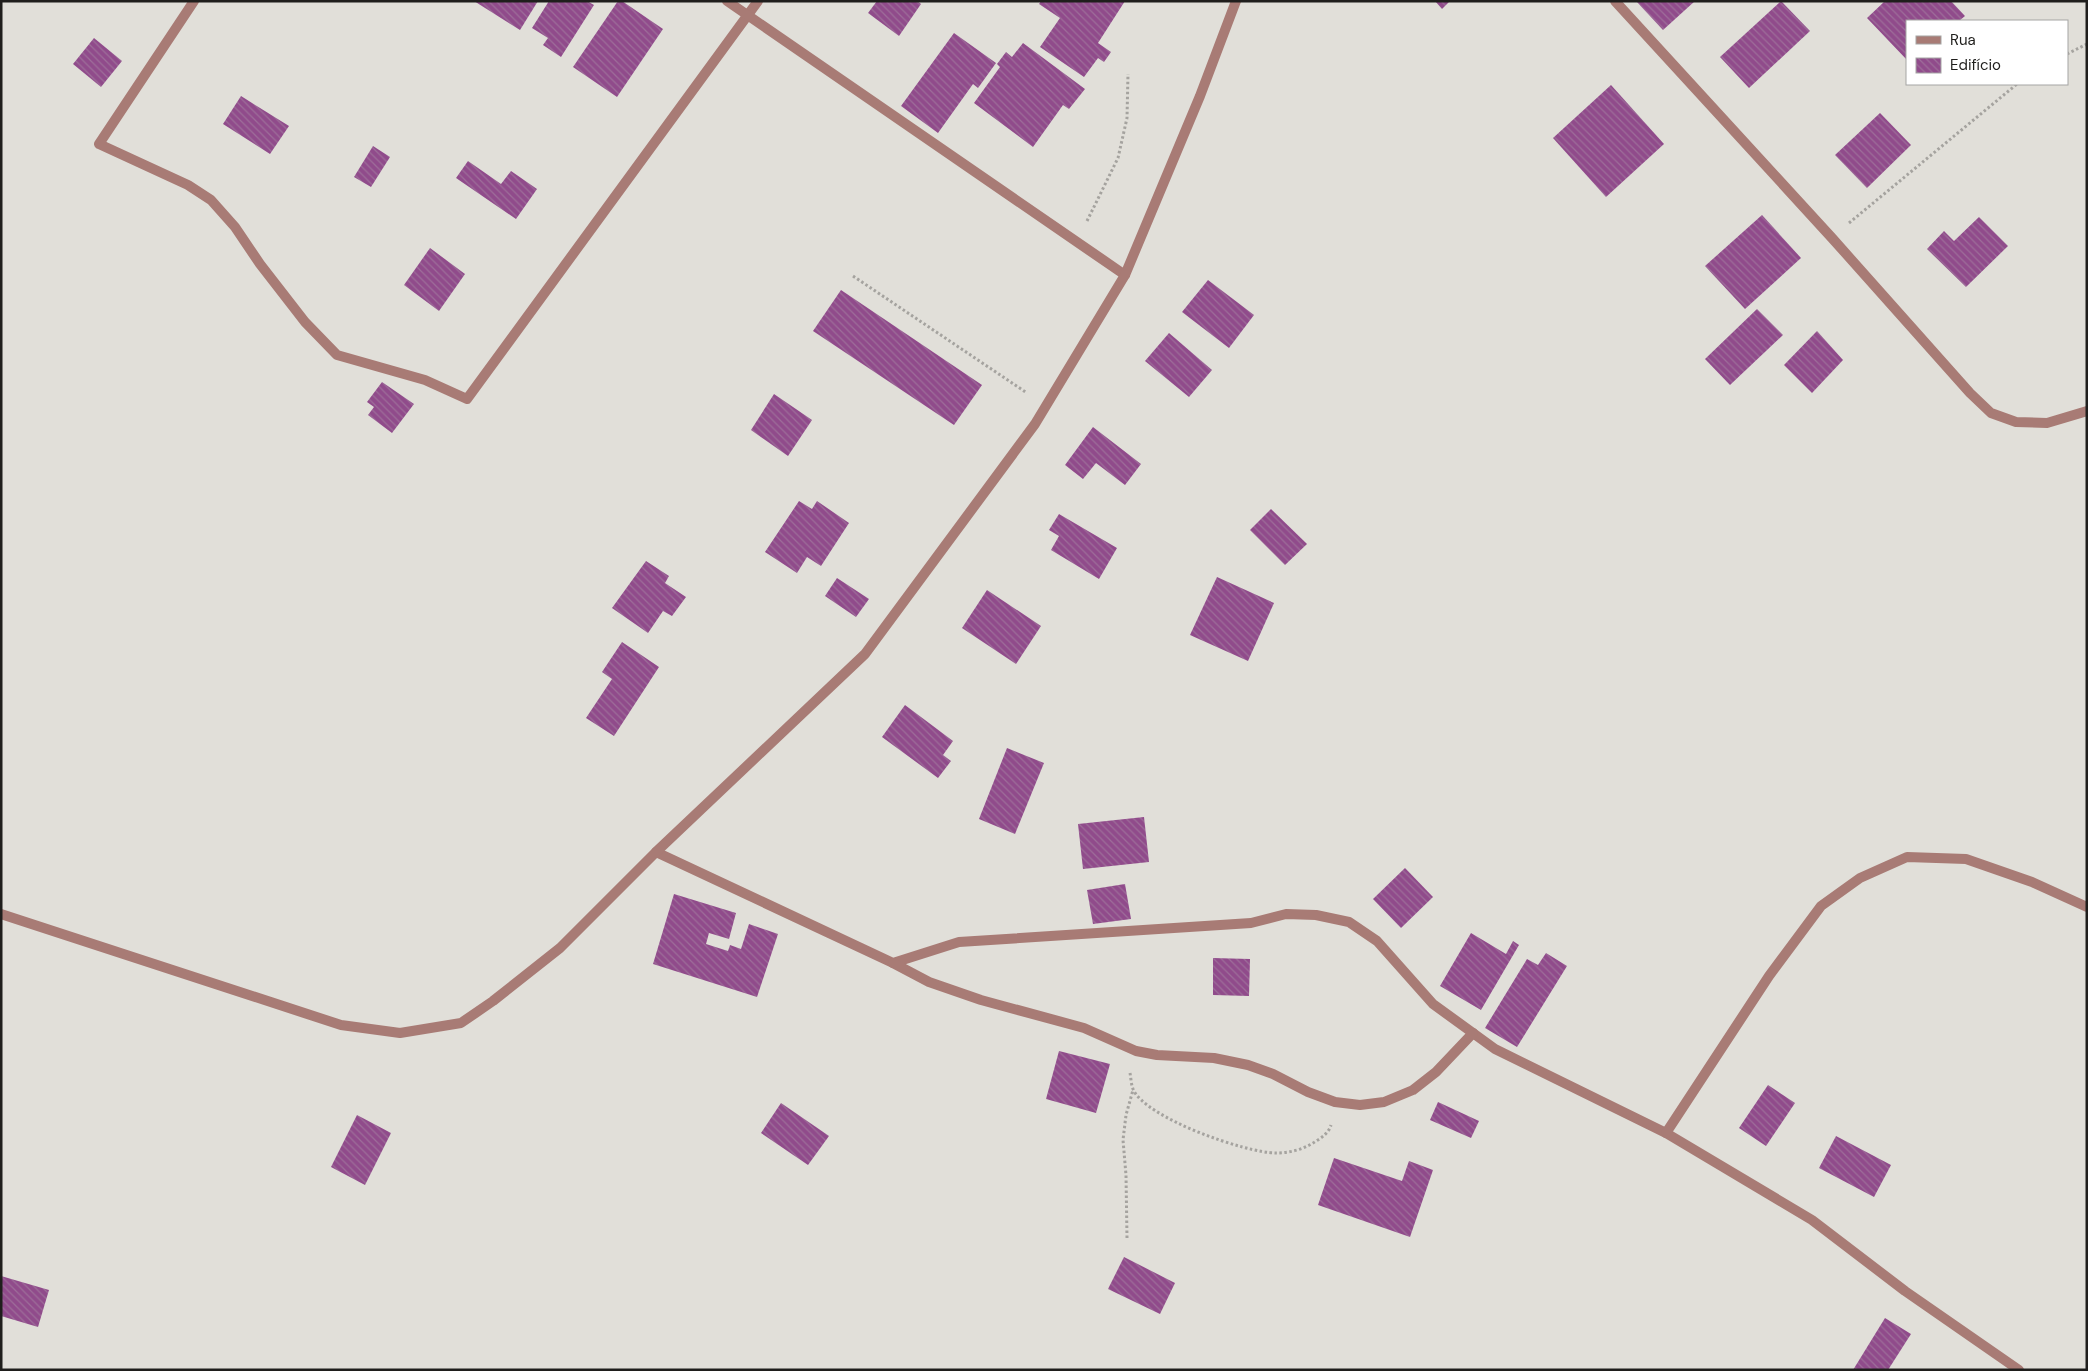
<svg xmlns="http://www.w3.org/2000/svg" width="2088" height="1371" font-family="'DM Sans',sans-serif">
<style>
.building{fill:url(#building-back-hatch)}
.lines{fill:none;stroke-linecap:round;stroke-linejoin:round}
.path{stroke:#a5a39f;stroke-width:3;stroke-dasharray:2.5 2.5;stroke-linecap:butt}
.minor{stroke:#a87b75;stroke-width:10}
</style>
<defs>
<pattern id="building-back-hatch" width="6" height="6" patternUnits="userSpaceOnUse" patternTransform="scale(1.25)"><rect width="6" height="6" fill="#904b8b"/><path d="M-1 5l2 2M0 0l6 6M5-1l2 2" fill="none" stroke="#9d6d99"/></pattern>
</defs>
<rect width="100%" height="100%" fill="#e1dfd9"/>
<g class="building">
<path d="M474,1h64l-18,29z"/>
<path d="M549,1h38l7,4 -33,52 -18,-12 5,-7 -16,-10z"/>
<path d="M618,1h4l41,28 -46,68 -44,-30z"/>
<path d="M877,1h40l4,3 -22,32 -31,-23z"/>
<path d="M1041,1h84l-27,42 13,9 -7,10 -6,-4 -14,19 -44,-30 20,-29 -21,-14z"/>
<path d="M1435,1h15l-8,8z"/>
<path d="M1636,1h59l-32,29z"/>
<path d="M1781,1l29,30 -61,57 -29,-31z"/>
<path d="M1885,1h66l14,15 -6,5h-52v39l-40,-42z"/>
<path d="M954,33l42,30 -18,25 -5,-4 -35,49 -37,-27z"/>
<path d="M94,38l28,23 -21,26 -28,-23z"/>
<path d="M1023,43l62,46 -16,20 -6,-4 -30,42 -59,-44 26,-36 -3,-3 9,-12 6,5z"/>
<path d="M1611,85l53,59 -58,53 -53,-59z"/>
<path d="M241,96l48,30 -19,28 -47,-30z"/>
<path d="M1880,113l31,32 -44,43 -32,-33z"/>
<path d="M373,146l17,11 -19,30 -17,-10z"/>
<path d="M468,161l33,23 10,-13 26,18 -21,30 -60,-41z"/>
<path d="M1762,215l39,43 -56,51 -40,-43z"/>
<path d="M1979,217l29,29 -42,41 -39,-38 17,-18 10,10z"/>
<path d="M430,248l35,26 -26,37 -35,-26z"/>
<path d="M1208,280l46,35 -25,33 -47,-36z"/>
<path d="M841,290l141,95 -28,40 -141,-94z"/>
<path d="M1757,309l26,26 -53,50 -25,-26z"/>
<path d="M1817,331l26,29 -31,33 -28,-28z"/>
<path d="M1169,333l43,37 -23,27 -44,-36z"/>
<path d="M382,382l32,22 -22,29 -24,-18 6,-8 -7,-5z"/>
<path d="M774,394l38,26 -24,36 -37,-26z"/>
<path d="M1093,427l48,37 -16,21 -29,-22 -13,16 -18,-14z"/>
<path d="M799,501l13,8 5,-8 32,22 -28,43 -14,-9 -10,16 -32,-21z"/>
<path d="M1271,509l36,35 -22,21 -35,-35z"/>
<path d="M1059,514l58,34 -18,31 -48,-29 8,-14 -10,-6z"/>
<path d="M646,561l23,15 -4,7 21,14 -14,19 -9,-5 -15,22 -36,-25z"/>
<path d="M1217,577l57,26 -26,58 -58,-26z"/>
<path d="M837,578l32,21 -13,18 -31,-21z"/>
<path d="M987,590l54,36 -25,38 -54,-36z"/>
<path d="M622,642l37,25 -45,69 -28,-18 26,-39 -10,-7z"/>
<path d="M905,705l48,36 -10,14 8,6 -13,17 -56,-41z"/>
<path d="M1007,748l37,15 -29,71 -36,-15z"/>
<path d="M1144,817l5,45 -66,7 -5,-45z"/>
<path d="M1405,868l28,29 -32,31 -28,-29z"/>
<path d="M1125,884l6,35 -38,5 -6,-34z"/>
<path d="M674,894l62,19 -7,26 -20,-6 -3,11 22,7 2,-6 11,4 8,-25 29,10 -21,63 -104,-33z"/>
<path d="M1471,933l35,21 7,-13 6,4 -38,65 -41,-24z"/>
<path d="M1546,953l21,13 -50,81 -32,-19 42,-69 11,6z"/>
<path d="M1213,958l37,1 -1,37 -36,-1z"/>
<path d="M1059,1051l51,13 -14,49 -50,-14z"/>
<path d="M1768,1085l27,18 -29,43 -27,-18z"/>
<path d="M1438,1102l41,19 -8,17 -41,-18z"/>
<path d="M781,1103l48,33 -21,29 -47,-32z"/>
<path d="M357,1115l34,18 -26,52 -34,-18z"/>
<path d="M1836,1136l55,29 -17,32 -55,-29z"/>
<path d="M1334,1158l68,23 7,-20 24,9 -23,67 -92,-32z"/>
<path d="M1124,1257l51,26 -15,31 -52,-25z"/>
<path d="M1,1276l48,14 -11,37 -37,-11z"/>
<path d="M1885,1318l26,16 -23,36h-35z"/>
</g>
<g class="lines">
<g class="path">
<path d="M2067,54l20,-10"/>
<path d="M1087,221l31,-63 9,-40 1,-44"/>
<path d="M1849,223l168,-139"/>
<path d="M853,276l174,117"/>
<path d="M1130,1073c1,5 1,11 3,16 12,29 113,64 143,64 14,0 29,-4 40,-12 7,-4 13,-9 15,-16"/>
<path d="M1127,1238l-1,-63 -3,-35 3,-25 7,-25"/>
</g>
<g class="minor">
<path d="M194,1l-95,143 89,41 23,15 24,27 25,37 45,58 32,33 88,25 42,19 291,-398"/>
<path d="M727,1l398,274"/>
<path d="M1615,1l217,237 138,155 21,20 25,9 31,1 40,-12"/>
<path d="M656,852l237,111 66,-21 292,-19 35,-9 30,1 33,7 28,19 56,63 62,45 171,84 146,87 93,71 114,79"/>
<path d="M1,914l340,111 59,8 61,-10 32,-22 67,-53 96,-96 209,-198 170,-230 90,-149 75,-179 36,-95"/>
<path d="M893,963l36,19 52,18 103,28 52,23 21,4 57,3 34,7 25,9 35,18 27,10 25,3 24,-3 29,-12 23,-18 37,-39"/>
<path d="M1666,1133l103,-157 52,-70 39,-28 47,-21 59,2 66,23 55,25"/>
</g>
</g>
<rect width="2088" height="1371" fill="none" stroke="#1f1e1c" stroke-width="5"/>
<rect x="1906" y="20" width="162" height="65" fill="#ffffff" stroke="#a5a5a4"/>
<rect x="1916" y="36" width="25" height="8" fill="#a87b75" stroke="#a5a5a4"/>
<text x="1950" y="45" font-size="15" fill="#1f1e1c">Rua</text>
<rect x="1916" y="58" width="25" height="15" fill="url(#building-back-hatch)" stroke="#a5a5a4"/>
<text x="1950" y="70" font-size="15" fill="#1f1e1c">Edifício</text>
</svg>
